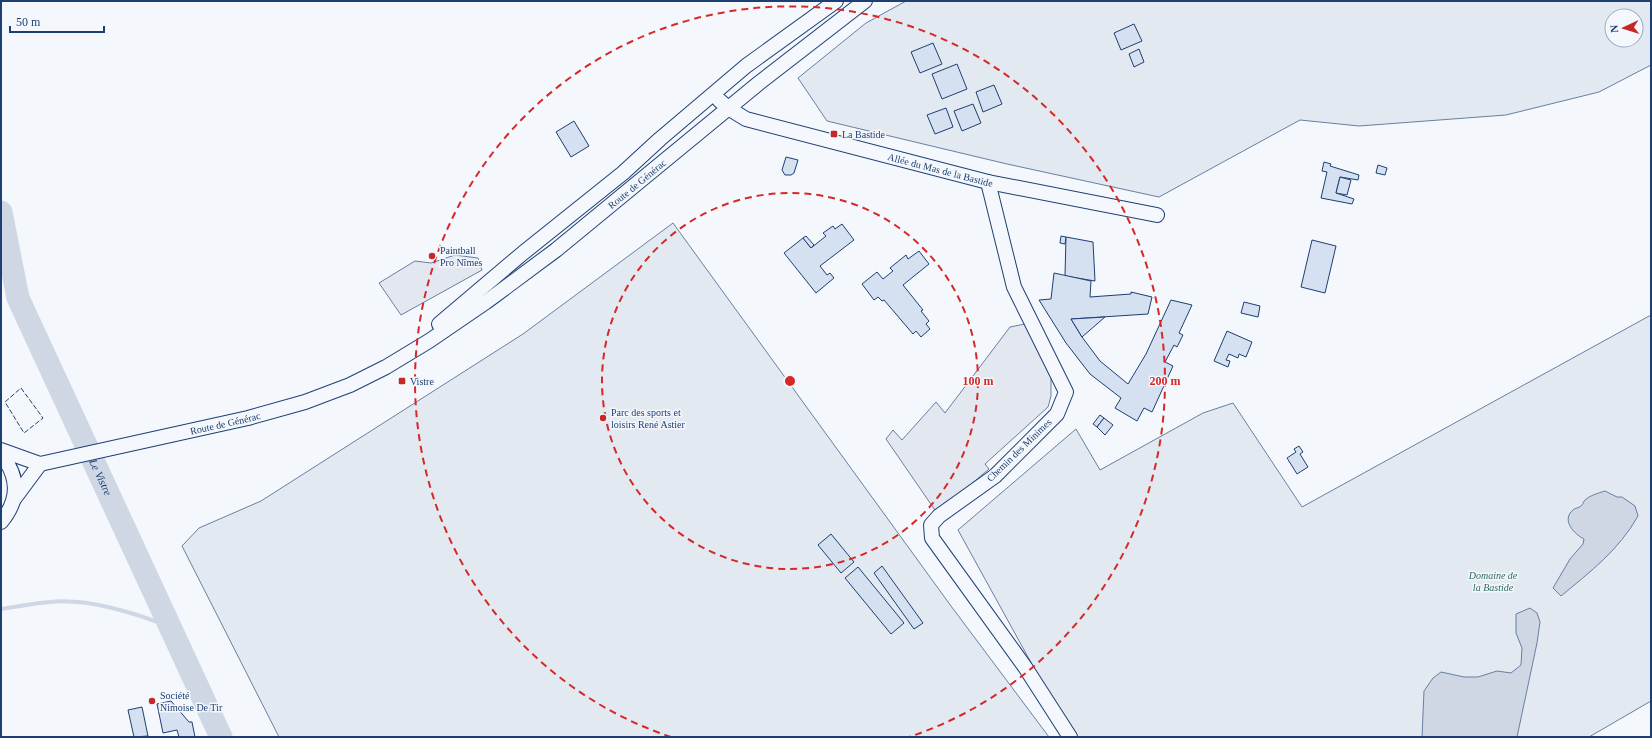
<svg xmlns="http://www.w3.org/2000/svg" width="1652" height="738" font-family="'Times New Roman',serif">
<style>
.green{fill:#e3e9f0;stroke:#687fa3;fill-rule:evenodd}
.parking{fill:#e3e8f0;stroke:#687fa3}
.water{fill:#cfd7e4;stroke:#687fa3}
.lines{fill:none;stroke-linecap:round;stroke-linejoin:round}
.stream{stroke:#cfd7e4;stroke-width:4}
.river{stroke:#cfd7e4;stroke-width:23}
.building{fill:#d5e0f0;stroke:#1d3f73}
.minor-casing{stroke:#1d3f73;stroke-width:16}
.minor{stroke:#f4f7fb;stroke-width:14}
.fence{stroke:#1d3f73;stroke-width:1;stroke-dasharray:5 2;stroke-linecap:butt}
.ring{fill:none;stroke:#d62828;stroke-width:2;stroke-dasharray:7 5}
.poi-dot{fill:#c62828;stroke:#f4f7fb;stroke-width:1.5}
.labels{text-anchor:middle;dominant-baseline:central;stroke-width:3;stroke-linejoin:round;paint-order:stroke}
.poi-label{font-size:10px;fill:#1d3f73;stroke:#f4f7fb;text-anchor:start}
.street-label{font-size:10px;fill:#1d3f73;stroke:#f4f7fb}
.park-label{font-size:10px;font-style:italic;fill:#2c6c60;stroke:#f4f7fb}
.water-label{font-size:11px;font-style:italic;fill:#1d3f73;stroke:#f4f7fb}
.centre{fill:#d62828;stroke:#f4f7fb;stroke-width:2}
.ring-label{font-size:12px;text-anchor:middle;font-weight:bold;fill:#d62828;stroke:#f4f7fb;stroke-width:3;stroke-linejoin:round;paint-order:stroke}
</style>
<rect width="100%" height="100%" fill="#f4f7fb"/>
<g class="green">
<path d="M906,1h745v64l-52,27 -93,23 -147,11 -59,-6 -141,77 -152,-33 -180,-43 -29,-43 68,-55zM1612,16h24v24h-24z"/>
<path d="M673,223l278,383 98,131h-770l-97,-191 17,-18 62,-27 262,-167z"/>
<path d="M1651,315v386l-62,36h-517l-114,-207 118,-101 24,41 103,-57 30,-10 69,104z"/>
</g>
<g class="parking">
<path d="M455,255l23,3 4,12 -81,45 -22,-32 36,-22 16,2z"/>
<path d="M1025,324l11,17 15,36v19l-3,11 -63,57 4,5 -52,44 -51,-74 7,-9 9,10 34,-38 9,11 65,-86z"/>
</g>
<g class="water">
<path d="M1605,491l12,6h5l13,9 3,10c-19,34 -48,56 -77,80l-8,-8 17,-29 13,-15 1,-5c-10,-5 -23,-19 -11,-29 2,-2 6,-2 8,-4 2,-1 2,-4 4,-6 4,-4 13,-7 20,-9z"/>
<path d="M1530,608l7,5 3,9 -3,21 -20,94h-95l2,-46 9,-13 8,-6 23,5h14l19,-6 14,2 10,-8 1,-17 -6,-15v-19z"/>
</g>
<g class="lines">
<path class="stream" d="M1,609c16,-2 33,-6 49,-7 37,-4 86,11 120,25"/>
<path class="river" id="s1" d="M1,212l17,86 203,439"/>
</g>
<g class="building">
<path d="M1134,24l8,17 -21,9 -7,-17z"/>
<path d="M933,43l9,21 -22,9 -9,-21z"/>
<path d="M1139,49l5,13 -10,5 -5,-13z"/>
<path d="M957,64l10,25 -25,10 -10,-25z"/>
<path d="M994,85l8,19 -19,8 -7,-20z"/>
<path d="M973,104l8,19 -19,8 -8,-20z"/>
<path d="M946,108l7,19 -18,7 -8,-19z"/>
<path d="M574,121l15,25 -18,11 -15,-25z"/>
<path d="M786,157l12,3 -4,13 -3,2h-6l-3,-5z"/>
<path d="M1324,162l7,2 -1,2 29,9 -1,5 -18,-3 -4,16 18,6 -2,5 -31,-6 6,-26 -5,-1z"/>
<path d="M1378,165l9,3 -2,7 -9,-2z"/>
<path d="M1340,177l11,3 -4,15 -11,-2z"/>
<path d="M842,224l12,16 -34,26 7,9 3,-2 4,5 -18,15 -32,-40 19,-15 8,10 15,-12 -3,-3 10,-7 2,3z"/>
<path d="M806,236l8,9 -3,3 -8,-10z"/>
<path d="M1061,236l5,1 -1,7 -5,-1z"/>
<path d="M1066,237l27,5 2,39 -30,-5z"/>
<path d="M1312,240l24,6 -11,47 -24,-6z"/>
<path d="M919,251l10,13 -26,21 20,25 -2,1 8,10 -3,3 4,5 -9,8 -5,-6 -3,3 -29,-34 -2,1 -4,-4 -4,3 -12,-16 15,-12 6,7 10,-8 -3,-3 16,-13 2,4z"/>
<path d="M1054,273l37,8 -1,16 41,-3v-2l21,5 -4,17 -77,5 11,18 18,24 28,23 18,-30 25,-54 21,5 -13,28 4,2 -6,12 -3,-2 -9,17 8,4 -21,46 -8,-4 -7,13 -22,-13 6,-10 -31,-24 -24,-31 -27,-43 12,-1z"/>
<path d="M1244,302l16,4 -2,11 -17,-4z"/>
<path d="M1105,317l-23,20 -11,-18z"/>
<path d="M1227,331l25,11 -6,15 -7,-3 -1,4 -9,-4 -3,6 4,1 -2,6 -14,-6z"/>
<path d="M1100,415l4,3 -7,9 -4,-3z"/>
<path d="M1104,418l9,7 -8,10 -8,-8z"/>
<path d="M1299,446l4,6 -3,2 8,13 -11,7 -10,-16 9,-6 -2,-3z"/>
<path d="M831,534l23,28 -13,11 -23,-28z"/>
<path d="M882,566l41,57 -9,6 -40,-56z"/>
<path d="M858,567l46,56 -13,11 -46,-56z"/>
<path d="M171,701l18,21h3l3,15h-16l-2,-7 -14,3 -6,-29z"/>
<path d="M142,707l6,29 -14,1 -6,-27z"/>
</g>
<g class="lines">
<g class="minor-casing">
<g id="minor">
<path id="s2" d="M719,100l9,8 18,11 242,63 169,33"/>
<path d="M988,182l26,105 52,105 -9,22 -62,62 -56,40 -8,9 1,13 93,129 45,70"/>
<path d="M439,324l84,-71 100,-80 37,-34 86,-73 90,-65"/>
<path id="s3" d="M1,450l39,14 208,-46 57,-16 45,-17 36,-18 43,-26 57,-39 70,-52 203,-167 106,-82"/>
<path d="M1,454c18,23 19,45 0,68"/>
<path d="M14,499l26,-35"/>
</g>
</g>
<use href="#minor" class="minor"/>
<path class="fence" d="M21,388l22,30 -19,15 -19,-31z"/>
</g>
<g class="ring">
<circle cx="790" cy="381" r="188"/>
<path d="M671 737A375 375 0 1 1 909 737"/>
</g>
<g class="poi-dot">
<rect x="830" y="130" width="8" height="8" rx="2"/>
<circle cx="432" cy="256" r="4"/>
<rect x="398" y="377" width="8" height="8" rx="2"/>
<circle cx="603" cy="418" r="4"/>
<circle cx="152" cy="701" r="4"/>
</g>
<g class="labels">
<g class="poi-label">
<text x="842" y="134">La Bastide</text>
<text x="440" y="250">Paintball<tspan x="440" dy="12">Pro Nîmes</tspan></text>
<text x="410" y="381">Vistre</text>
<text x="611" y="412">Parc des sports et<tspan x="611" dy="12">loisirs René Astier</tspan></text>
<text x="160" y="695">Société<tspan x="160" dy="12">Nimoise De Tir</tspan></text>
</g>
<g class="street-label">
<text stroke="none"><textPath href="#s2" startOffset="234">Allée du Mas de la Bastide</textPath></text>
<text stroke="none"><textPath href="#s3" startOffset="713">Route de Générac</textPath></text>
<text stroke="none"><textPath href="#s3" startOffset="231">Route de Générac</textPath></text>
<text transform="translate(1019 450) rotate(-44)">Chemin des Minimes</text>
</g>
<g class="park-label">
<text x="1493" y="575">Domaine de<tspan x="1493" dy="12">la Bastide</tspan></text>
</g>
<g class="water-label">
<text stroke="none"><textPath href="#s1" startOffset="285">Le Vistre</textPath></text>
</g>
</g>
<circle cx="790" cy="381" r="6" class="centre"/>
<g class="ring-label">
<text x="978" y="385">100 m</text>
<text x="1165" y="385">200 m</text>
</g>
<rect width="1652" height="738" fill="none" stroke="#1d3f73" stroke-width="4"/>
<g transform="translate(1624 28) rotate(266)"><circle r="19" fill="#f4f7fb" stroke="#9eadc5"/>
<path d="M0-3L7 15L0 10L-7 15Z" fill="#c62828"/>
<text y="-6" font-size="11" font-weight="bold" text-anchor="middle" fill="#1d3f73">N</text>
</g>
<path d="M10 26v6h94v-6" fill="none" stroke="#1d3f73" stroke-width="2"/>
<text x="16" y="26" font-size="12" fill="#1d3f73" stroke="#f4f7fb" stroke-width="3" paint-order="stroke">50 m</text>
</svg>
